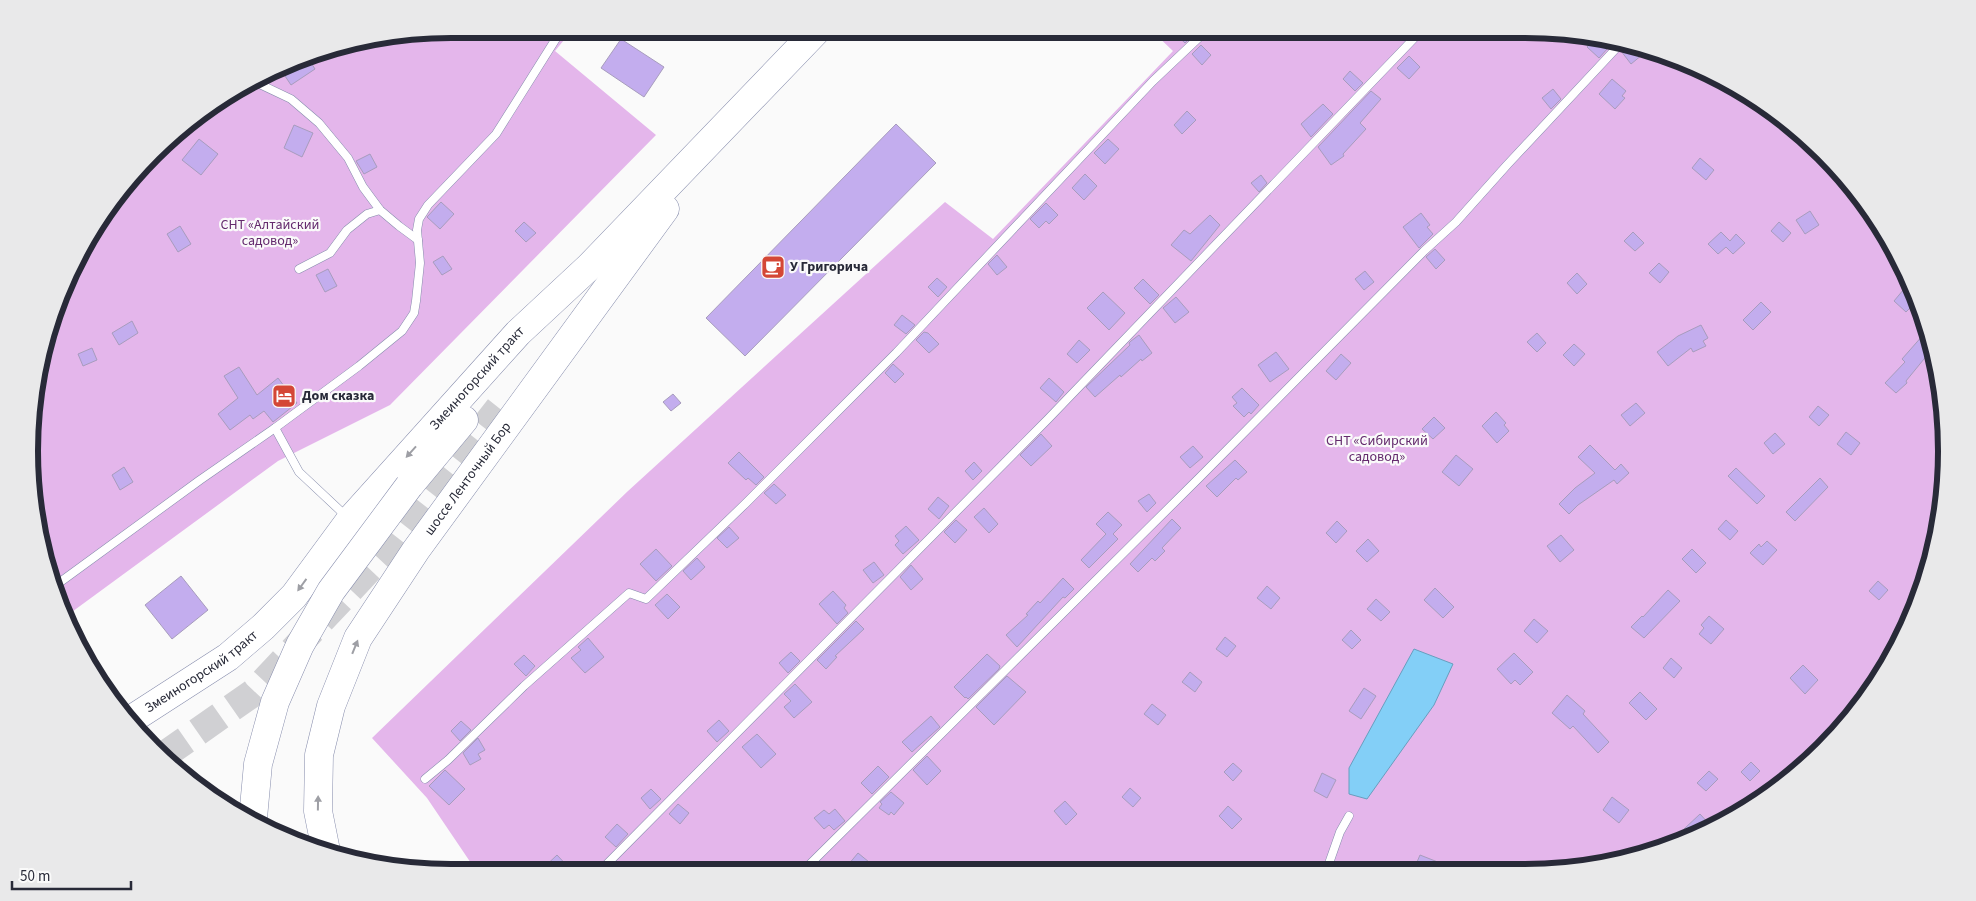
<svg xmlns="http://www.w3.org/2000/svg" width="1976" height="901" font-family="'Source Sans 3',sans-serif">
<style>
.green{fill:#e4b6eb}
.water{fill:#83cff7;stroke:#689ebe}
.building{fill:#c3adee;stroke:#a79cbd}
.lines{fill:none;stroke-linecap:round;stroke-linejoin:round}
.highway-tunnel{stroke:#d0d0d3;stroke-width:28;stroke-dasharray:28 14;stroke-linecap:butt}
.lane-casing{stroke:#868cac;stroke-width:9}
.highway-casing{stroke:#868cac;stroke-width:29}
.lane{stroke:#fff;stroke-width:8}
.highway{stroke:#fff;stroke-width:28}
.highway-bridge-casing{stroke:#868cac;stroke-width:29;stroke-linecap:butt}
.highway-bridge{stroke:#fff;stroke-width:28}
.oneway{fill:#9e9fa5}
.labels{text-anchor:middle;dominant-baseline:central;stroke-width:4.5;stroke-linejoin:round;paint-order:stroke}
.park-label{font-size:14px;fill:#642a6d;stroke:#fafafa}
.poi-label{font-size:14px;font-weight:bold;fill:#282a38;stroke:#fafafa;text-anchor:start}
.street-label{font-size:14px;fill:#282a38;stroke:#fafafa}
.rim{fill:none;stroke:#282a38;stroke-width:6}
</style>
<rect width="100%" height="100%" fill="#fafafa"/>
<g class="green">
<path d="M451,29h122l-18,22 101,84 -266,270 -112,56 -213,156 -14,-31 -19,-80 5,-137 48,-129 88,-107 66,-48 76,-34z"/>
<path d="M1150,29h376l82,8 79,24 73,39 64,52 52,64 39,73 24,79 8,82 -8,82 -24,80 -55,95 -78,78 -95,55 -106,29 -1104,3 -50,-74 -55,-60 256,-247 317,-289 48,37 180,-188z"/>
</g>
<path class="water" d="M1414,649l39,15 -19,41 -67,94 -18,-5v-26z"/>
<g class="building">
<path d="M1170,29h30l-15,14z"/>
<path d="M1596,37l12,11 -9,10 -12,-11z"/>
<path d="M621,39l43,28 -20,30 -43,-29z"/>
<path d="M1630,44l4,1 8,10 -11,9 -10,-13z"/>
<path d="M1201,45l10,10 -9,10 -10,-11z"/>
<path d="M306,55l9,14 -24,16 -12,-18z"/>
<path d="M1409,56l11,11 -11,12 -12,-11z"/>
<path d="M1350,71l13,12 -8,8 -12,-12z"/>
<path d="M1612,79l14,12 -4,5 3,2 -10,11 -16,-15z"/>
<path d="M1553,89l8,10 -10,10 -9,-11z"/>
<path d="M1371,91l10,8 -21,24 6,6 -23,25 1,2 -13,9 -13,-18z"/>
<path d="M1323,104l10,10 -22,23 -10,-13z"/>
<path d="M1187,111l9,9 -14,14 -8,-9z"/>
<path d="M896,124l40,39 -191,193 -39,-38z"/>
<path d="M294,125l19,8 -11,24 -18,-9z"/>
<path d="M199,139l19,15 -17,21 -19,-15z"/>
<path d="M1108,139l11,10 -14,15 -11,-11z"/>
<path d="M370,154l7,13 -13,7 -8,-13z"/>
<path d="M1700,158l14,12 -8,10 -14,-12z"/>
<path d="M1085,174l12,12 -13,14 -12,-12z"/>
<path d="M1261,175l6,8 -8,9 -8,-9z"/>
<path d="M441,202l13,12 -14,15 -13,-12z"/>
<path d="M1046,203l12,12 -9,9 -3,-3 -7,7 -9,-9z"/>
<path d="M1810,211l9,14 -14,9 -9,-14z"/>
<path d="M1421,213l9,12 -3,2 6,7 -14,14 -16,-21z"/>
<path d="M1210,215l10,10 -29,36 -20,-16 13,-15 6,4z"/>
<path d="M524,222l12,11 -10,9 -11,-11z"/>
<path d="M1779,222l12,11 -8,9 -12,-11z"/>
<path d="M180,226l11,18 -13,8 -11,-18z"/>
<path d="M1633,232l11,11 -9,8 -11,-10z"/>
<path d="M1721,232l9,9 6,-7 9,9 -12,11 -7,-7 -8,7 -10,-10z"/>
<path d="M1435,249l10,11 -9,9 -10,-12z"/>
<path d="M997,255l10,12 -10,8 -9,-11z"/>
<path d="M443,256l9,13 -10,6 -9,-13z"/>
<path d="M1659,263l10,9 -9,11 -11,-10z"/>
<path d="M328,269l9,17 -12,6 -9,-17z"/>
<path d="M1365,271l9,11 -10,8 -9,-11z"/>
<path d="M1577,273l10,11 -10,10 -10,-11z"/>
<path d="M937,278l10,9 -9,10 -10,-10z"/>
<path d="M1143,279l16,16 -9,9 -16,-16z"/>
<path d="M1904,289l13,12 -11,11 -12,-11z"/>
<path d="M1103,292l22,21 -16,17 -22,-22z"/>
<path d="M1176,297l13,15 -14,11 -12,-15z"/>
<path d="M1761,302l10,10 -18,18 -10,-10z"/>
<path d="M902,315l13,10 -9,9 -12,-9z"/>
<path d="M132,321l6,12 -19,12 -7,-12z"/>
<path d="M1701,325l7,13 -5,3 3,5 -13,6 -2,-4 -23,18 -11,-14 21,-16z"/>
<path d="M924,332l4,1 11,11 -10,9 -13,-13z"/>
<path d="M1537,333l9,10 -9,9 -10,-10z"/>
<path d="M1924,334l6,5 3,9 -27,33 1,2 -11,10 -11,-10 20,-21 -3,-3z"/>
<path d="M1139,335l13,18 -10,8 -1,-2 -20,18 -1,-2 -25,22 -9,-10 44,-42 -1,-2 2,-2z"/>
<path d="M1079,340l11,10 -13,13 -10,-9z"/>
<path d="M1574,344l11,10 -11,12 -11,-11z"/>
<path d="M92,348l5,12 -14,6 -5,-12z"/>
<path d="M1276,352l13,17 -19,13 -12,-17z"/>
<path d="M1341,354l10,9 -15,17 -10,-9z"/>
<path d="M893,364l11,10 -9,9 -10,-10z"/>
<path d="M239,367l18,28 21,-17 19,25 -24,19 -9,-11 -11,8 -3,-4 -20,15 -12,-16 20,-16 -14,-22z"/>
<path d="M1049,378l15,14 -8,10 -16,-14z"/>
<path d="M1242,388l17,17 -8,9 -2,-2 -5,5 -11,-11 4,-3 -5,-6z"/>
<path d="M673,394l8,9 -10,8 -8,-9z"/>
<path d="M1636,403l9,10 -15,13 -9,-11z"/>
<path d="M1818,406l11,9 -10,11 -10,-9z"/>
<path d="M1496,412l10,11 -2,2 5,6 -12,12 -15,-17z"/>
<path d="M1434,417l11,11 -12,11 -11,-10z"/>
<path d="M1846,432l14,11 -9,12 -14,-11z"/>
<path d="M1775,433l10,11 -12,10 -9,-11z"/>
<path d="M1041,434l11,12 -21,20 -11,-11z"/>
<path d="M1590,445l25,25 6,-6 8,9 -12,11 -3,-4 -36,25 -9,9 -10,-10 16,-16 20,-15 -17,-16z"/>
<path d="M1193,446l10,11 -13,11 -10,-11z"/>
<path d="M739,452l25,25 -8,8 -8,-7 -2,2 -18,-17z"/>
<path d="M1456,455l17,14 -14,17 -17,-14z"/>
<path d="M1235,460l12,12 -9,8 -2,-2 -19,19 -11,-11z"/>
<path d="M974,462l8,9 -9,9 -8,-9z"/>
<path d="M124,467l9,15 -13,8 -8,-15z"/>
<path d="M1736,468l29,28 -8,8 -29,-28z"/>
<path d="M1820,478l8,9 -33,34 -9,-9z"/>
<path d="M774,484l12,11 -10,9 -12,-11z"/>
<path d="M1149,494l7,9 -9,9 -9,-11z"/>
<path d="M938,497l11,9 -10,13 -11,-10z"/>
<path d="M984,508l14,16 -9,9 -15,-16z"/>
<path d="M1108,512l14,13 -9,9 5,5 -29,29 -8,-8 25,-26 -10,-10z"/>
<path d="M1172,519l9,9 -19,20 3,3 -10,10 -3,-3 -14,14 -8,-8z"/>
<path d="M956,520l11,10 -12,13 -11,-11z"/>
<path d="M1726,520l12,11 -8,9 -12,-11z"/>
<path d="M1337,521l10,10 -11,12 -10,-10z"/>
<path d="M906,526l13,14 -16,14 -8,-9 4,-4 -4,-5z"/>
<path d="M729,527l10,11 -12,10 -10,-10z"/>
<path d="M1561,535l13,15 -14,12 -13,-16z"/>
<path d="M1368,539l11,12 -12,11 -11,-11z"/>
<path d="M1767,541l10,9 -14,15 -13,-12 9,-9 2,3z"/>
<path d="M656,549l16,17 -16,15 -16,-17z"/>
<path d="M1692,549l14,14 -10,10 -14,-14z"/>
<path d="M697,558l8,9 -14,13 -8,-9z"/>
<path d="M874,562l10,13 -11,8 -10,-13z"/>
<path d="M911,565l12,14 -12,11 -11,-13z"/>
<path d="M181,576l27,34 -36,29 -27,-34z"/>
<path d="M1063,578l11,11 -9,9 -2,-1 -46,50 -11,-12 22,-20 -2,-1 12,-13 2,2z"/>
<path d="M1878,581l10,9 -9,10 -10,-9z"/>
<path d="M1267,586l13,12 -9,11 -14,-11z"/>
<path d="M1435,588l19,19 -11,11 -19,-18z"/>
<path d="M1668,590l12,11 -36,37 -13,-11 11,-11 1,1z"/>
<path d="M833,591l13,14 -2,3 4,5 -11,11 -18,-20z"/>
<path d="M667,594l13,13 -12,12 -13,-14z"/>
<path d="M1376,599l14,13 -9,9 -14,-12z"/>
<path d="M1709,616l15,13 -13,15 -12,-10 5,-6 -3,-3z"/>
<path d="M1534,619l14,12 -11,12 -13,-12z"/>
<path d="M856,621l8,8 -29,27 2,1 -11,12 -9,-9z"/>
<path d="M1351,630l10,10 -9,9 -10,-9z"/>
<path d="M1225,637l11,9 -9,11 -11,-8z"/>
<path d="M588,638l16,19 -19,16 -14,-15 10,-8 -3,-3z"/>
<path d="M791,652l9,9 -12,12 -9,-10z"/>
<path d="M1514,653l19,19 -13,13 -5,-5 -4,4 -14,-15z"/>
<path d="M987,654l13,12 -1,3 -31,30 -2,-2 -1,1 -11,-11z"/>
<path d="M524,655l11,11 -9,10 -12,-12z"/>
<path d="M1671,658l11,10 -8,10 -11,-10z"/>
<path d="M1803,665l15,15 -13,14 -15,-16z"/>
<path d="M1190,672l12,10 -7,10 -13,-10z"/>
<path d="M1007,676l19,16 -32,33 -18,-18z"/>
<path d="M795,684l17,18 -18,16 -10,-11 7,-6 -7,-7z"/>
<path d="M1364,688l12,8 -15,23 -12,-8z"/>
<path d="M1640,692l17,17 -11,11 -17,-17z"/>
<path d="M1567,695l18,16 -2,3 26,28 -11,11 -25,-27 -3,3 -18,-16z"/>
<path d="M1152,704l14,11 -8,10 -14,-11z"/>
<path d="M931,716l9,11 -28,25 -10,-10z"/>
<path d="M719,720l10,11 -12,11 -10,-11z"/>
<path d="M461,721l10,9 -11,11 -9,-10z"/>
<path d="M757,734l19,20 -15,14 -19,-21z"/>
<path d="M478,738l7,12 -7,4 3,5 -11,6 -7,-12z"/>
<path d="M927,756l14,15 -14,14 -14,-15z"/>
<path d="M1751,762l9,9 -10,10 -9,-9z"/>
<path d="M1233,763l9,8 -9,10 -9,-9z"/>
<path d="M878,766l11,11 -17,17 -11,-11z"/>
<path d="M445,770l20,19 -16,16 -20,-19z"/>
<path d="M1709,771l9,8 -12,12 -9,-8z"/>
<path d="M1322,773l14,7 -9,18 -13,-7z"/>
<path d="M1130,788l11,10 -8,9 -11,-10z"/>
<path d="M651,789l10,10 -11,10 -9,-11z"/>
<path d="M891,792l13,11 -10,12 -3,-3 -2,3 -10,-7 3,-4 -2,-2z"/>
<path d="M1612,797l17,13 -10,13 -16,-13z"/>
<path d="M1065,801l12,13 -11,11 -12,-14z"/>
<path d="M678,804l11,9 -9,11 -11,-10z"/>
<path d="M1228,806l14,13 -10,10 -13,-13z"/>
<path d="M835,809l10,12 -11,9 -5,-5 -5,4 -10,-11 10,-8 5,4z"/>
<path d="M1700,814l10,11 -18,12 -8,-8z"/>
<path d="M617,824l11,10 -12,13 -11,-10z"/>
<path d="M858,853l22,18h-37z"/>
<path d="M557,855l16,17h-34z"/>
<path d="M1420,855l33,13v1h-39z"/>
</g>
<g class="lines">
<path class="highway-tunnel" d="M163,756l90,-63 137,-146 109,-139"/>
<g class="lane-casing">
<g id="lane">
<path d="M251,80l40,19 28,24 29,35 15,29 17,23 19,16 19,14"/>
<path d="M299,269l31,-16 17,-23 20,-16 13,-4"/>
<path d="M275,428l24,44 48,45"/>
<path d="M52,588l148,-108 75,-52 84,-62 43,-35 12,-18 2,-12 4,-38 -3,-33 2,-11 9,-14 68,-71 66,-105"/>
<path d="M425,779l23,-19 76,-74 105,-93 17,6 99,-95 151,-151 257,-272 55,-52"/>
<path d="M1327,869l13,-37 9,-16"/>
<path d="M803,871l397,-394 224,-226 32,-29 51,-57 116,-124"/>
<path d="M599,872l449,-453 375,-390"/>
</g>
</g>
<g class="highway-casing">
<g id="highway">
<path d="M409,486l55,-66"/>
<path id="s1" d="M132,719l96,-62 35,-30 31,-31 56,-76 168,-187 72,-67 228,-237"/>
<path id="s2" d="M326,851l-8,-40 1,-56 12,-49 27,-68 58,-88 249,-341"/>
</g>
</g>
<use href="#lane" class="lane"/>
<use href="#highway" class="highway"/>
<g class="highway-bridge-casing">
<path id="highway-bridge" d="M253,818l5,-54 17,-62 25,-57 31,-54 78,-105"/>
</g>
<use href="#highway-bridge" class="highway-bridge"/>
</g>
<defs><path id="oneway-solid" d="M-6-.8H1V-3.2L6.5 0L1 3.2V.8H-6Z" transform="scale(1.25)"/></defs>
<g class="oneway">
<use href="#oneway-solid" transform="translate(411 452) rotate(132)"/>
<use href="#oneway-solid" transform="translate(302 585) rotate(126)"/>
<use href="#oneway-solid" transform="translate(355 647) rotate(-68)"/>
<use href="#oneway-solid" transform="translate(318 803) rotate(-89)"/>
</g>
<defs>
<g id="cafe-square" transform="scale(1.25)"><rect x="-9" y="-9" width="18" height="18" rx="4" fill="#d44736" stroke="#fafafa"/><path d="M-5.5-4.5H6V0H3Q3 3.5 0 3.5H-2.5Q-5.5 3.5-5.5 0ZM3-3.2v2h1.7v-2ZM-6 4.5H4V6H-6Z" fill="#fff"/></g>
<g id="hotel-square" transform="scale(1.25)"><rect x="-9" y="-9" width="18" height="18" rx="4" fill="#d44736" stroke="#fafafa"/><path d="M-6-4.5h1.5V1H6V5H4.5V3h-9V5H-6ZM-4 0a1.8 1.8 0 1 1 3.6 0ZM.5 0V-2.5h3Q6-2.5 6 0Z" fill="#fff"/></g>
</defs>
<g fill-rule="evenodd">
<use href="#cafe-square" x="773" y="267"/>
<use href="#hotel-square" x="284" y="396"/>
</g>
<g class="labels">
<g class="park-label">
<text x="270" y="225">СНТ «Алтайский<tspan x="270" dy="16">садовод»</tspan></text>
<text x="1377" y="441">СНТ «Сибирский<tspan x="1377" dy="16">садовод»</tspan></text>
</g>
<g class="poi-label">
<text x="790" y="267">У Григорича</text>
<text x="302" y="396">Дом сказка</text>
</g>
<g class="street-label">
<text stroke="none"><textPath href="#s1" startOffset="489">Змеиногорский тракт</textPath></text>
<text stroke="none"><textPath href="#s2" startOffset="414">шоссе Ленточный Бор</textPath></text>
<text stroke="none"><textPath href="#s1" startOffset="84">Змеиногорский тракт</textPath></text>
</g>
</g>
<path d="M0 0H1976V901H0ZM451 38H1525A413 413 0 0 1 1938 451V451A413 413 0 0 1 1525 864H451A413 413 0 0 1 38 451V451A413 413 0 0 1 451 38Z" fill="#e9e9ea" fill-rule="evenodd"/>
<path class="rim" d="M451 38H1525A413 413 0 0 1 1938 451V451A413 413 0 0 1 1525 864H451A413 413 0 0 1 38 451V451A413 413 0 0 1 451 38Z"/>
<path d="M12 881v8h119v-8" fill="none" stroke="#282a38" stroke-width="2.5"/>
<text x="20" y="881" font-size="15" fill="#282a38" stroke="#fafafa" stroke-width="4" paint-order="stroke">50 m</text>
</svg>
